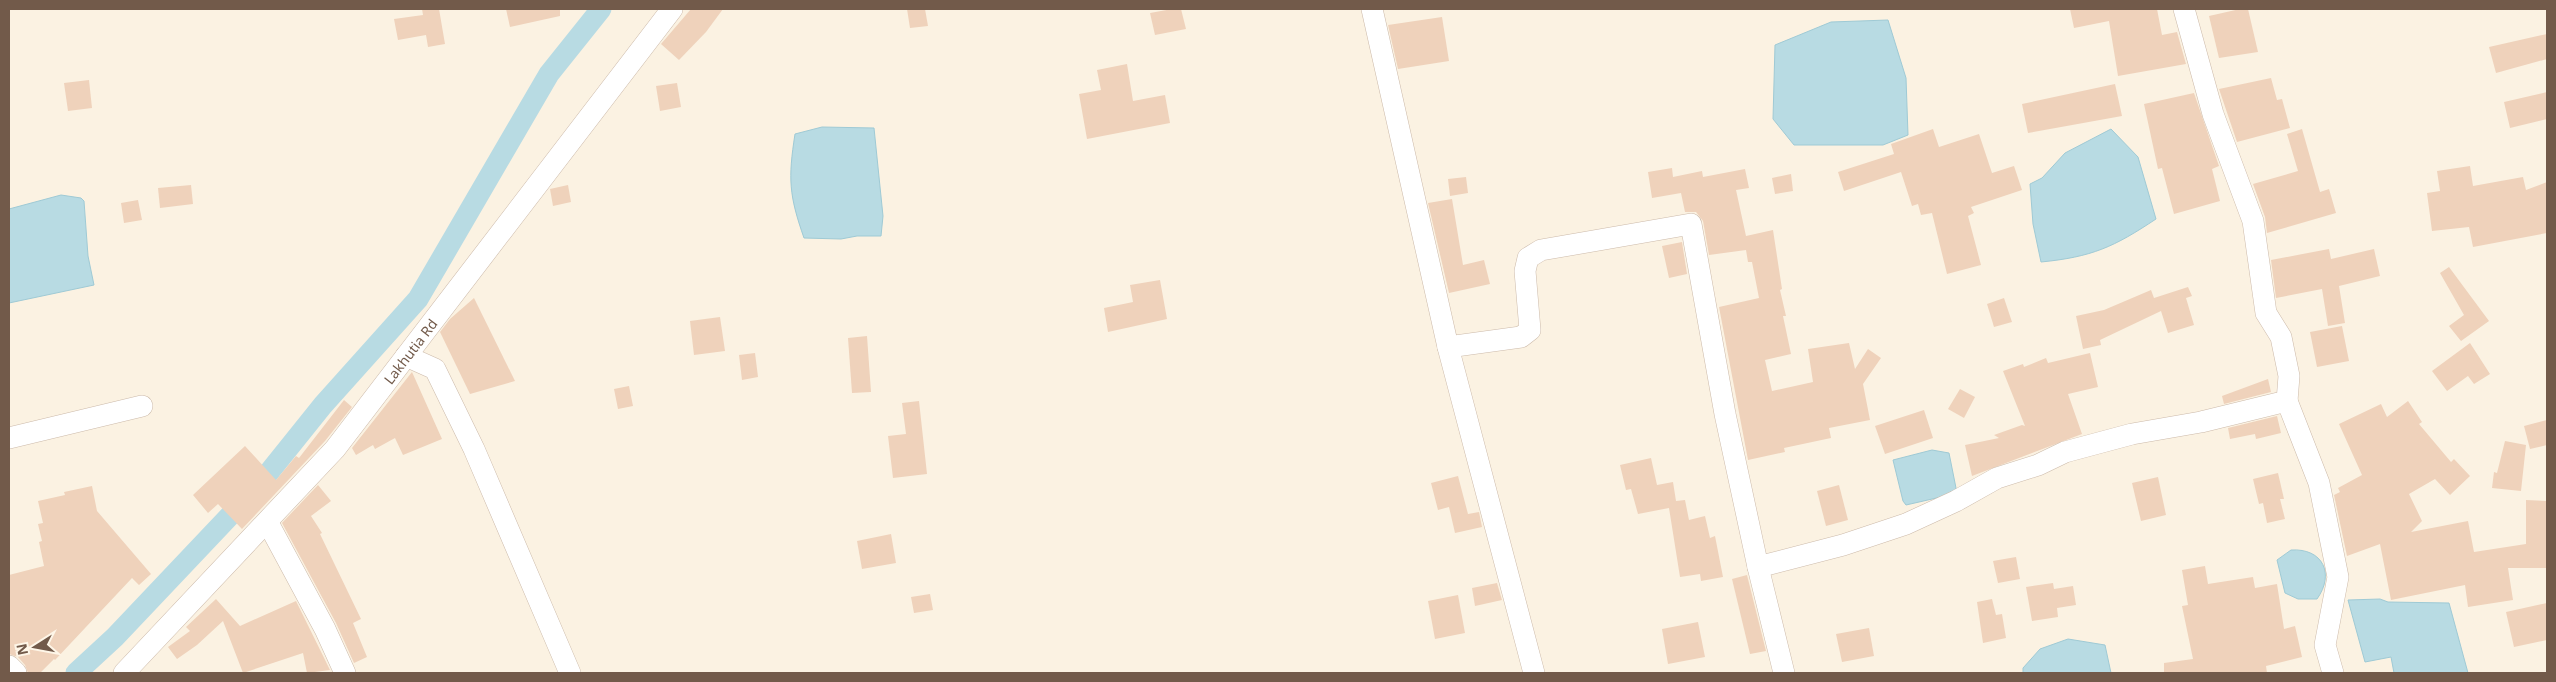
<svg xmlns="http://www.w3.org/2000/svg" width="2556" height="682" font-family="'Noto Sans',sans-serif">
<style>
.water{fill:#b8dbe3;stroke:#9fcad5}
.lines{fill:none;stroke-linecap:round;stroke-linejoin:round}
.canal{stroke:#b8dbe3;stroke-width:21}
.building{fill:#efd2bb}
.minor-casing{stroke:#ccbaaa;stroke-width:22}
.minor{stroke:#fff;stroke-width:21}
.labels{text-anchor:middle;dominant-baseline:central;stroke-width:4;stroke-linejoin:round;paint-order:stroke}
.street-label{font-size:14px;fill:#725a4a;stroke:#fef6e8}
</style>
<rect width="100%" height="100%" fill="#fbf2e2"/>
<g class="water">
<path d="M1888,20l18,58 2,57 -25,10h-89l-21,-26 2,-74 56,-23z"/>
<path d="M822,127l52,1 9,88 -2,20h-24l-16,3 -37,-1c-15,-43 -16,-59 -9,-104z"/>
<path d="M2111,129l27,28 18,62c-42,28 -64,38 -115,43l-8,-38 -3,-40 12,-6 23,-25z"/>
<path d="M61,195l20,3 3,3 4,55 6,29 -85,18v-94z"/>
<path d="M1932,450l17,3 7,35 -2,6 -48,11 -3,-4 -10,-41z"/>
<path d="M2291,550c32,-2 44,24 26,49h-19l-13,-6 -8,-33z"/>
<path d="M2380,599l8,3 61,1 19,70h-74l-3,-16 -26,5 -17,-62z"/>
<path d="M2068,639l37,6 6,28h-88v-5l17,-19z"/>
</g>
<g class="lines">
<path class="canal" d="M76,673l39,-36 143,-151 65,-81 95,-106 131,-225 52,-65"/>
</g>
<g class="building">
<path d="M422,9h17l6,35 -17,3 -2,-12 -28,5 -4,-21 29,-4z"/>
<path d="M506,9h54v7l-50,11z"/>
<path d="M691,9h32l-17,23 -27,28 -18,-16z"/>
<path d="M907,9h18l3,17 -18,2z"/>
<path d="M1172,9h9l5,20 -31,6 -5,-22z"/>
<path d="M2070,9h87l5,26 15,-3 9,32 -68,12 -9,-55 -35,7z"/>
<path d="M2240,9h8l10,43 -39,6 -10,-42z"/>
<path d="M1442,17l7,44 -51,8 -10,-44z"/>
<path d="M2547,34v25l-51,14 -7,-26z"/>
<path d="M1127,64l6,37 32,-6 5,28 -83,16 -8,-45 22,-4 -4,-20z"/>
<path d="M2271,78l6,22 5,-1 8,29 -53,14 -18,-53z"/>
<path d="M89,80l3,28 -24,3 -4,-28z"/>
<path d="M677,83l4,24 -21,4 -4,-25z"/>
<path d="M2115,84l7,32 -94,17 -6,-29z"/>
<path d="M2547,92v27l-37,9 -6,-26z"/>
<path d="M2194,93l25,73 -7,3 8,32 -46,13 -12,-46 -4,1 -14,-65z"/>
<path d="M1933,129l6,18 40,-13 13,39 22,-7 8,24 -51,17 3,6 -6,3 13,49 -34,9 -15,-61 -11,2 -3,-11 -6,2 -11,-34 -57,19 -6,-19 56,-18 -3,-10z"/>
<path d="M2302,129l18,63 9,-3 7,24 -69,20 -2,-16 -12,-33 45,-13 -11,-37z"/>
<path d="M2470,166l3,20 50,-9 3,13 21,-8v51l-74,14 -4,-20 -37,4 -5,-38 13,-2 -3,-20z"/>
<path d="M1672,168l1,9 29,-6 1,6 42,-8 4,19 -13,2 10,46 27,-6 9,59 -2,1 6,26h-3l8,38 -26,6 7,31 41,-9 -5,-33 41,-6 6,26 13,-20 13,9 -18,26 7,36 -41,8 2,10 -47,10 1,4 -37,8 -29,-153 40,-9 -7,-36h-4l-2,-12 -37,5 -6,-34 -7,-9h-11l-4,-19 -29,5 -4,-26z"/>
<path d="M1791,174l2,17 -18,3 -3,-16z"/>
<path d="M1466,177l2,16 -18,3 -2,-17z"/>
<path d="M191,185l2,19 -33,4 -2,-20z"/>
<path d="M568,185l3,17 -18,4 -3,-17z"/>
<path d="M1452,199l11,66 21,-5 6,24 -41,9 -21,-90z"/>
<path d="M138,200l4,20 -18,3 -3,-20z"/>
<path d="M1682,242l5,32 -18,4 -7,-32z"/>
<path d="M2329,249l2,10 43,-10 6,27 -41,10 6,37 -17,3 -6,-37 -46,9 -5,-38z"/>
<path d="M2449,267l40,54 -28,20 -12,-15 15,-11 -24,-42z"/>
<path d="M1160,280l7,39 -59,13 -4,-24 29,-6 -3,-17z"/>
<path d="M2188,287l4,9 -6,2 8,27 -26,8 -7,-22 -61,29 1,5 -18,4 -7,-33 28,-6 47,-20 3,8z"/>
<path d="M474,298l41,83 -45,13 -30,-62 10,-13z"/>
<path d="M2004,298l8,24 -18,5 -7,-23z"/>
<path d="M720,317l5,34 -31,4 -4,-34z"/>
<path d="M2342,326l7,35 -32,6 -7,-35z"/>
<path d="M867,336l4,56 -19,1 -4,-55z"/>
<path d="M2470,343l20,31 -16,10 -6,-8 -21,15 -15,-20z"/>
<path d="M755,353l3,24 -16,3 -3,-25z"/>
<path d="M2090,353l8,34 -30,7 14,40 -110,42 -7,-31 34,-7 -5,-3 28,-10 3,1 -22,-55 20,-7 1,3 22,-9 2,5z"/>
<path d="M412,372l30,67 -39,16 -8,-17 -20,11 -2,-4 -17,10 -4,-7z"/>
<path d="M2268,379l3,13 -47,12 -2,-8z"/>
<path d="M629,386l4,20 -15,3 -4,-20z"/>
<path d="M1960,389l15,8 -11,21 -16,-9z"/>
<path d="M344,400l8,7 -27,34 -83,88 -24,-25 -10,9 -15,-18 52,-49 31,34 20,-24 3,2z"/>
<path d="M919,401l8,73 -34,4 -5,-42 18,-2 -4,-31z"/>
<path d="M2408,401l14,21 -3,2 32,38 3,-3 16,17 -20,19 -15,-16 -26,15 13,27 -11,11 57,-11 6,31 52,-8v-44l21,1v67h-39l5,32 -45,7 -3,-22 -74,15 -11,-56 -33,12 -13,-61 6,-3 -2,-4 24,-13 -23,-51 42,-20 6,13z"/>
<path d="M1924,410l9,28 -48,16 -10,-28z"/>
<path d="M2277,416l4,17 -25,6 -1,-5 -25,5 -2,-11z"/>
<path d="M2547,420v25l-17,4 -6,-23z"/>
<path d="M2505,441l21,4 -5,46 -29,-3 2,-16 3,1z"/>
<path d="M1651,458l6,27 16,-3 3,19 9,-1 4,20 16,-4 5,22 5,-2 8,41 -22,4 -1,-7 -20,3 -11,-69 -31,6 -7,-25 -5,1 -6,-25z"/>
<path d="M2278,473l6,26h-4l5,20 -18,4 -4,-20 -4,1 -6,-25z"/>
<path d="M1458,476l10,38 11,-2 3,15 -27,6 -6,-26 -11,3 -7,-27z"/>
<path d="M2158,477l8,38 -25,6 -9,-38z"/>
<path d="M318,485l13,16 -20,15 11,17 -2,1 41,85 -8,4 14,34 -13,6 -18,-40 -54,-100z"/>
<path d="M1839,485l9,35 -22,6 -9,-35z"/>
<path d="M92,486l5,25 54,63 -12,11 -7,-7 -77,82 -1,-1 -14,14h-12l-3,-8 -7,-8 -9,-3v-79l35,-9 -5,-24 3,-1 -4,-17 5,-1 -5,-22 27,-6 -1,-3z"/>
<path d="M891,534l5,29 -34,6 -5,-28z"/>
<path d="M2016,557l4,22 -22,4 -5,-22z"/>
<path d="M2205,566l3,18 45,-7 2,11 22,-4 7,45 11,-3 7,31 -36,9 1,7h-103v-10l29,-4 -11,-53 6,-1 -6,-35z"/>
<path d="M1747,575l19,76 -16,3 -18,-75z"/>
<path d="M1497,583l5,17 -27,6 -3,-18z"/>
<path d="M2053,583l1,6 19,-3 3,19 -19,3 1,9 -26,4 -6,-34z"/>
<path d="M930,594l3,16 -19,3 -3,-16z"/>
<path d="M1458,595l7,38 -30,6 -7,-38z"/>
<path d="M216,599l24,27 56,-25 34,69 -23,3 -4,-20 -60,20 -20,-52 -26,24 -20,14 -9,-12 22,-16 -4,-4z"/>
<path d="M1992,599l4,16 6,-1 4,24 -23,5 -6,-41z"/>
<path d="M2547,603v37l-33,7 -8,-35z"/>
<path d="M1698,622l7,35 -37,7 -6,-35z"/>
<path d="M1869,628l5,28 -32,6 -6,-28z"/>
</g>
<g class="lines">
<g class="minor-casing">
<g id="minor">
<path d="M1372,9l76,338 73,-10 9,-7 -5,-59 3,-13 13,-8 150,-26 34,190 33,153 85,-22 63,-21 50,-23 41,-23 41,-13 27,-13 67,-18 69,-12 86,-21 2,-25 -8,-39 -15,-24 -13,-92 -40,-107 -29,-105"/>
<path d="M1448,347l86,326"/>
<path d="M406,356l29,13 39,80 96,224"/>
<path d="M2287,401l32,82 19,94 -13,68 8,28"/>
<path d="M9,438l133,-32"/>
<path d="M268,523l57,106 20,44"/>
<path d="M1758,567l26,106"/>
<path d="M9,666l7,7"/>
<path id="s1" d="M124,673l211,-224 337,-440"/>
</g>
</g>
<use href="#minor" class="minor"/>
</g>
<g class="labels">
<g class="street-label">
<text stroke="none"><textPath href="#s1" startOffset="431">Lakhutia Rd</textPath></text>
</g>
</g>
<rect width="2556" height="682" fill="none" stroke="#725a4a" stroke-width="20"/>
<g transform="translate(35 647) rotate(259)" stroke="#fef6e8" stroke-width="4" paint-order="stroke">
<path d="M0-4L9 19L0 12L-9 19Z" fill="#725a4a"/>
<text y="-8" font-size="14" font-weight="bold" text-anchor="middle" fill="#725a4a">N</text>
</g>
</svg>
